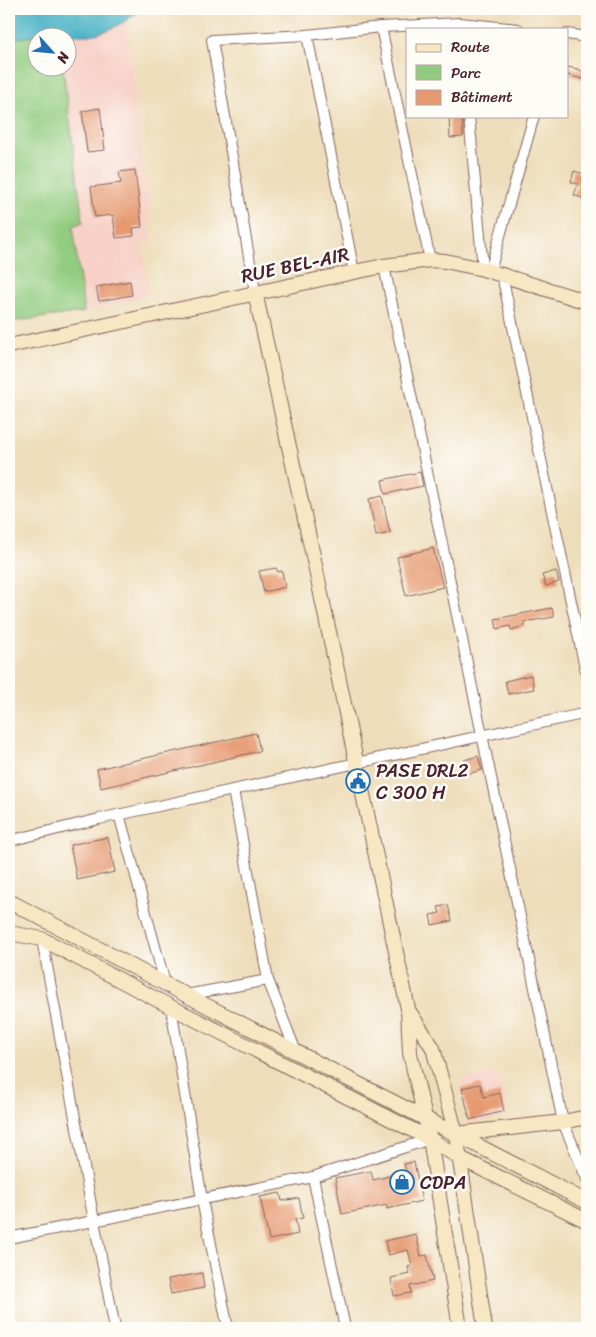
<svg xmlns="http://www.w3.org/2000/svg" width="596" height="1337" font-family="Sriracha,sans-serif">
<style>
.built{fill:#f7d1c7}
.green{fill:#92cc80;stroke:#6e7656}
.water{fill:#48b3c6;stroke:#496978}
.building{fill:#e6986e}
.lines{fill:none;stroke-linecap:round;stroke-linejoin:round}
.street-casing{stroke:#83625d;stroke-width:12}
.secondary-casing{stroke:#83625d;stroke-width:16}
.street{stroke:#fff;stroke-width:10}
.secondary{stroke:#f7e8c3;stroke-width:14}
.labels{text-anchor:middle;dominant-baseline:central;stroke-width:5;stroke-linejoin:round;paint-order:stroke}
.street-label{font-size:19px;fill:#4a1f2b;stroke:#fdfcf7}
.poi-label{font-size:19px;fill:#4a1f2b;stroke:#fdfcf7;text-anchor:start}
</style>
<rect width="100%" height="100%" fill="#fdfcf7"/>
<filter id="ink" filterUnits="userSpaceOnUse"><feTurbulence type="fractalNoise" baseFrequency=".02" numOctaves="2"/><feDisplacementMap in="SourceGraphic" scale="10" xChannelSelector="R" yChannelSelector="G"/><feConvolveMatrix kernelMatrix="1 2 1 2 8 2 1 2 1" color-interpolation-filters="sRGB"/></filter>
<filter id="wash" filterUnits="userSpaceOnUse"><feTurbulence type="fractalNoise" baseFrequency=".0096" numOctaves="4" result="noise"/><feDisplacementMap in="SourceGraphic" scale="20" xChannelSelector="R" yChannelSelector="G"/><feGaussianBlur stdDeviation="1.12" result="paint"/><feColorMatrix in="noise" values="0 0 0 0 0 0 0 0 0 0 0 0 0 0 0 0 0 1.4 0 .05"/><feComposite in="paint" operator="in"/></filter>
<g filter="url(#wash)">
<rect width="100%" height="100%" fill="#eeddba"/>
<g class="built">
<path d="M126,20l26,221 -10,2 7,53 -65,16 -11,-86 10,-4 -20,-154h5v-30l-9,-1 -1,-4 32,2 10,-2z"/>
<path d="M498,1072l10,43 -38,9 -10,-43z"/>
</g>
<path class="green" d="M58,33l1,4 -21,1v30h25l20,154 -10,4 11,86 -75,10v-282l16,-4z"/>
<path class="water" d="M9,9h134c-13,9 -28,20 -44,24 -16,5 -31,0 -47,0 -15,1 -29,4 -43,7z"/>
<g id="blocks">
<g class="building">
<path d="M567,67l11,2 9,5v6l-20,-5z"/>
<path d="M100,108l5,42 -18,2 -5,-41z"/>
<path d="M462,117l1,20 -13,1 -1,-20z"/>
<path d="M135,170l7,57 -9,1 1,8 -18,2 -3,-23 -18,2 -4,-30 30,-4 -2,-11z"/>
<path d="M574,171l13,4v14l-3,10 -10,-4 4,-11 -7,-2z"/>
<path d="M130,281l2,14 -33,6 -3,-14z"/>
<path d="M420,472l3,14 -38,8 -3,-14z"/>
<path d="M382,496l8,37 -14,3 -7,-37z"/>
<path d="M433,548l10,39 -37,9 -9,-39z"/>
<path d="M276,568l2,4 4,-1 3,16 -21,5 -5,-21z"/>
<path d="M556,571l3,11 -13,4 -4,-11z"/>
<path d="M552,608l2,9 -30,5 1,4 -14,4 -1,-4 -13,3 -2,-10z"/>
<path d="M531,675l3,14 -26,5 -3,-13z"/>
<path d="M256,733l4,18 -159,37 -4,-19z"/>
<path d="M478,756l4,14 -14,4 -4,-14z"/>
<path d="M108,837l7,35 -38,8 -7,-35z"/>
<path d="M448,905l4,16 -20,4 -2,-10 10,-2 -2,-6z"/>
<path d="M480,1084l4,13 16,-4 4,18 -34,9 -8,-32z"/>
<path d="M414,1162l8,39 -35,8v-4l-45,9 -7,-36 36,-7 2,9 33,-8 -2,-8z"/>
<path d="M280,1193l2,8 17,-3 4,20 -8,1 3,15 -29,6 -9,-43z"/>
<path d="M416,1234l5,22 6,-1 6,26 -23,5 1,7 -17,3 -3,-18 19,-4 -2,-7 4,-1 -4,-16 -20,5 -3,-14z"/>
<path d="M202,1273l2,15 -33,6 -3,-15z"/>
</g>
</g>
</g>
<g filter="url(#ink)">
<use href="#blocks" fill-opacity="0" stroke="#83625d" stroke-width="1"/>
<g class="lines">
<g class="street-casing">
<g id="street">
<path d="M381,27l49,233"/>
<path d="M567,34l20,3"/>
<path d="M307,35l47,237"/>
<path d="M469,116l14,153"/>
<path d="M384,266l179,856 24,57"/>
<path d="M490,271l44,-155"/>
<path d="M502,275l85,402"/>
<path d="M255,292l-43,-252 95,-5 74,-8 79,-4 58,6"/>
<path d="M233,790l35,190 28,72"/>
<path d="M119,814l46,169"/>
<path d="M9,841l90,-22 488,-106"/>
<path d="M42,939l52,282 21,107"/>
<path d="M186,995l82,-15"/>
<path d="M171,1007l31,193 26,128"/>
<path d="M313,1177l32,151"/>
<path d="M9,1238l304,-61 117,-38"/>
</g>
</g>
<g class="secondary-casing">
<g id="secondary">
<path d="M255,292l57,259 96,458 2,44 20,86 30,189"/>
<path d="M9,346l345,-74 30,-6 46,-6 15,1 38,8 104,33"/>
<path d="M9,901l177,94 401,207"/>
<path d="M9,933l33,6 129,68 259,132 30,19 127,63"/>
<path d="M408,1010l25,38 23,86 29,194"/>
<path d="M456,1134l107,-12 24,-5"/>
</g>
</g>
<use href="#street" class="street"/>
<use href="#secondary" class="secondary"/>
</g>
</g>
<defs>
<g id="civic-ring" transform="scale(1.25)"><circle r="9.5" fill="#fdfcf7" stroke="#1f6fb2" stroke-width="1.5"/><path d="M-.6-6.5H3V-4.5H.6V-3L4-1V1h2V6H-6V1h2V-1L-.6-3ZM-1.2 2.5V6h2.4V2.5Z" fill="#1f6fb2"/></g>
<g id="shop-ring" transform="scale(1.25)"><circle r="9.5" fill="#fdfcf7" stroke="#1f6fb2" stroke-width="1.5"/><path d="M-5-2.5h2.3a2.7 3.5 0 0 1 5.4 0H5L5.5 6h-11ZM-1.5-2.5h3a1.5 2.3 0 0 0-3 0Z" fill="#1f6fb2"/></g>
</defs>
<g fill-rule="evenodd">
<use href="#civic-ring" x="358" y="781"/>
<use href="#shop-ring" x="402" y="1182"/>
</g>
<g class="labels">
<g class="street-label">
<text transform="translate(295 265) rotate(-12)">RUE BEL-AIR</text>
</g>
<g class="poi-label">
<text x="376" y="770">PASE DRL2<tspan x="376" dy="22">C 300 H</tspan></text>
<text x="420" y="1182">CDPA</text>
</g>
</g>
<rect width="596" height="1337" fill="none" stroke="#fdfcf7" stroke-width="30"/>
<rect x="406" y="28" width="162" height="90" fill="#fdfcf7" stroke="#b5a4a5"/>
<rect x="416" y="44" width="25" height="8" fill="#f7e8c3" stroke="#b5a4a5"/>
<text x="451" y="52" font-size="15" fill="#4a1f2b">Route</text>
<rect x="416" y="65" width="25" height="15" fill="#92cc80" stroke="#b5a4a5"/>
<text x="451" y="78" font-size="15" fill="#4a1f2b">Parc</text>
<rect x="416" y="90" width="25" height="15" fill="#e6986e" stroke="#b5a4a5"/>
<text x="451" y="102" font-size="15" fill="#4a1f2b">Bâtiment</text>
<g transform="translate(52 52) rotate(117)"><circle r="24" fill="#fdfcf7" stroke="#b5a4a5"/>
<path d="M0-4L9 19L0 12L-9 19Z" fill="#1f6fb2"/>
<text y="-8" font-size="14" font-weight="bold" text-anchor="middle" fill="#4a1f2b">N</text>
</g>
</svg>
